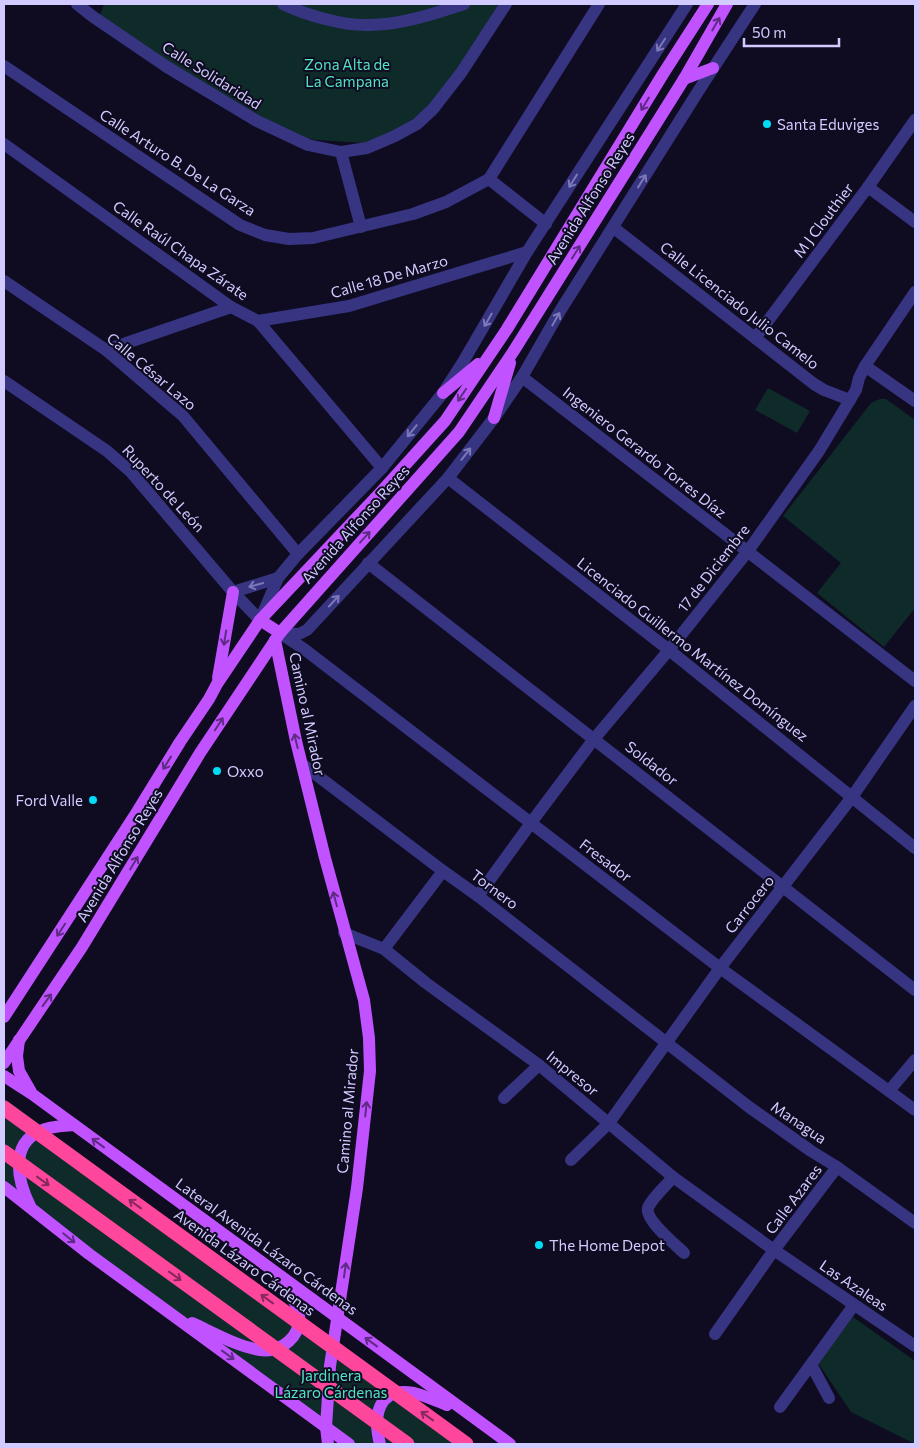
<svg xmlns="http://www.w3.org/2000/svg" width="919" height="1448" font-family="Commissioner,sans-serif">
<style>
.green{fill:#0e2b2a}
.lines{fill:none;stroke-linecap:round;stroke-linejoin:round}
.minor{stroke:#373482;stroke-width:12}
.major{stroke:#c052ff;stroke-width:12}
.highway-bridge{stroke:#ff469d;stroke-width:15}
.oneway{stroke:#5f2b85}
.oneway2{stroke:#7c78ba}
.oneway3{stroke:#87285f}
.poi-dot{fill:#00dbf6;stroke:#0f0b21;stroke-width:2}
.labels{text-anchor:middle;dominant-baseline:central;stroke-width:4;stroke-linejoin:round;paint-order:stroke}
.park-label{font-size:15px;fill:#51e5c2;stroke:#0f0b21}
.street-label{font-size:15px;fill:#d1cbff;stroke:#0f0b21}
.poi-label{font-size:15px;fill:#d1cbff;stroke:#0f0b21;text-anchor:start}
</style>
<rect width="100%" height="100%" fill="#0f0b21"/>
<g class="green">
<path d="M104,4h396l-77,117 -59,22 -60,-4 -95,-49 -111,-69z"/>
<path d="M768,388l42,23 -13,22 -42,-23z"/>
<path d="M880,399h6l29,21v188l-31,39 -67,-54 24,-30 -58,-47 88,-113z"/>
<path d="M4,1098l469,346h-119l-350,-260z"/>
<path d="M853,1317l62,44v83l-64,-32 -33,-49z"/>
</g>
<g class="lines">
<g class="minor">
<path d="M77,4l15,12 75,51 90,54 51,24 33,7 26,-4 28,-12 22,-12 16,-15 28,-36 45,-69"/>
<path d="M283,4c23,11 60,22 86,21 32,0 64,-11 95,-21"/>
<path d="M4,66l236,159 25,10 24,4 24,-1 100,-24 33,-12 43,-23 57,45"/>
<path d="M4,144l227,163 27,14 124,147"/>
<path d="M341,152l20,75"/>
<path d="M489,179l110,-175"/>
<path d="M868,187l47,35"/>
<path d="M614,228l200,156 10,6 26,10"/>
<path d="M4,281l102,69 77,66 115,138"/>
<path d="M258,321l91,-15 178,-54"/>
<path d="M755,338l113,-151 47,-67"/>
<path d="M106,350l125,-43"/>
<path d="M865,366l50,35"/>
<path d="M522,377l393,304"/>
<path d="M4,381l103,70 24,21 102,120 27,28 18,-42 20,-24 84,-86 61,-75 20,-31 64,-110 160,-248"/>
<path d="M448,478l221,172 246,198"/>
<path d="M368,563l547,427"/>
<path d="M233,592l45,-14"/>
<path d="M280,633l19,1 8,-4 141,-152 46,-60 28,-41 38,-66 139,-221 56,-86"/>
<path d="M280,633l24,16 416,319 195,142"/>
<path d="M302,764l141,107 35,25 271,211 62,44 26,16 78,56"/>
<path d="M478,896l61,-84 55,-73 75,-89 79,-99 71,-100 37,-61 3,-12 6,-12 50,-74"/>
<path d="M344,933l40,16 42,34 113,82 134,112 101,73 141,96"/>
<path d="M384,949l59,-78"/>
<path d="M889,1091l26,-31"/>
<path d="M504,1098l35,-33"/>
<path d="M571,1160l38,-37 111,-155 132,-171 63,-91"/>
<path d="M673,1177c-6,8 -22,22 -25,31 -3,12 27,36 36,45"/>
<path d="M715,1334l59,-84 63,-83"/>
<path d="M812,1366l17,32"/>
<path d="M780,1407l74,-102"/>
</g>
<g class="major">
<path d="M684,79l29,-11"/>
<path d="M443,393l35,-29"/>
<path d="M494,418l16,-55"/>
<path d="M260,620l20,13"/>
<path d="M275,640l21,101 29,117 39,142 5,38 1,33 -13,117 -27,178 -4,61 2,17"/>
<path d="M218,678l15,-86"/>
<path d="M4,1017l133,-205 43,-70 29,-43 8,-15 43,-64 119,-126 66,-73 62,-92 156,-255 45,-70"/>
<path d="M19,1040l-2,16 2,15 12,21"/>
<path d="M4,1063l78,-116 118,-194 80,-120 179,-201 54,-80 171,-273 43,-75"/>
<path d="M4,1076l28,18 478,350"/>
<path d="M4,1187l85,67 260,190"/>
<path d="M30,1206c-12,-24 -21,-61 10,-75 10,-5 23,-5 34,-6"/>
<path d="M192,1323c20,9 46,24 68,27 22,3 42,-14 39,-37 -2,-12 -13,-23 -20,-33"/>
<path d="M380,1444c-7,-27 -3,-58 34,-51 12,3 22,8 33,12"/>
</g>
<g class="highway-bridge">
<path d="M4,1108l462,336"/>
<path d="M4,1152l403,292"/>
</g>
</g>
<defs><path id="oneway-shaft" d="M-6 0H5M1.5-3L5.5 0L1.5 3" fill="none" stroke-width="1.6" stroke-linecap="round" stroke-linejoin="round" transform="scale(1.25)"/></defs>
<g class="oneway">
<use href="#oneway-shaft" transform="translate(716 24) rotate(-60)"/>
<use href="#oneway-shaft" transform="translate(645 104) rotate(121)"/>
<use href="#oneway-shaft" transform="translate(576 252) rotate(-58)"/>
<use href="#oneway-shaft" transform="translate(462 395) rotate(124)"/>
<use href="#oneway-shaft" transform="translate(365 537) rotate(-48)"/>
<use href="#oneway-shaft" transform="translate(225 638) rotate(99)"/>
<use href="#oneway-shaft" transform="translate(219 724) rotate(-57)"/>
<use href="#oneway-shaft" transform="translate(296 741) rotate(-103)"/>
<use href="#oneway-shaft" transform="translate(167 763) rotate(122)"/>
<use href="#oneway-shaft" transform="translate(134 863) rotate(-59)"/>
<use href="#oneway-shaft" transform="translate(335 899) rotate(-105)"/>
<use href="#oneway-shaft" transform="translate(61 930) rotate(123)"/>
<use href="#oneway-shaft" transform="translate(47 1000) rotate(-54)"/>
<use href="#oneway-shaft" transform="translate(366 1109) rotate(-84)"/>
<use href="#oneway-shaft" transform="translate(98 1143) rotate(-144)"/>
<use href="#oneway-shaft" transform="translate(69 1238) rotate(39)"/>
<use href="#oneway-shaft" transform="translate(345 1270) rotate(-82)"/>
<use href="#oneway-shaft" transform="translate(371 1342) rotate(-144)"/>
<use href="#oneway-shaft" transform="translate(228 1355) rotate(36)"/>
</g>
<g class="oneway2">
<use href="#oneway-shaft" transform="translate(661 45) rotate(123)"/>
<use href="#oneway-shaft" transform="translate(573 181) rotate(122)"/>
<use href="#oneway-shaft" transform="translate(642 181) rotate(-58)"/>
<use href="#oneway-shaft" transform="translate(556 319) rotate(-60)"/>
<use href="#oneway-shaft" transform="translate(488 320) rotate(120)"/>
<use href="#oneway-shaft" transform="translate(412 431) rotate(129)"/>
<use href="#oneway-shaft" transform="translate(466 454) rotate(-52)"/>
<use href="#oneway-shaft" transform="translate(256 585) rotate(164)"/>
<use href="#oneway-shaft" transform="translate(334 601) rotate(-47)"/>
</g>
<g class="oneway3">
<use href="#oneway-shaft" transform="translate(43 1181) rotate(36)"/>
<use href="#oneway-shaft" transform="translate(135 1204) rotate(-144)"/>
<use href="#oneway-shaft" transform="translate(175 1276) rotate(36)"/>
<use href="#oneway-shaft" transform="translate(267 1299) rotate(-144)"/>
<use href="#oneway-shaft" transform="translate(427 1416) rotate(-144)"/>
</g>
<g class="poi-dot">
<circle cx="767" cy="124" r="5"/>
<circle cx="217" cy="771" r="5"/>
<circle cx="93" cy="800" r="5"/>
<circle cx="539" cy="1245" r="5"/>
</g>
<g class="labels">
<g class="park-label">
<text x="347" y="64">Zona Alta de<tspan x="347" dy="17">La Campana</tspan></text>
<text x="331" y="1375">Jardinera<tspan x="331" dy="17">Lázaro Cárdenas</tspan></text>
</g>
<g class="street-label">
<text transform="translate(212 75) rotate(32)">Calle Solidaridad</text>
<text transform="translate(178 162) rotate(33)">Calle Arturo B. De La Garza</text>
<text transform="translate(590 198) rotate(-58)">Avenida Alfonso Reyes</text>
<text transform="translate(823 220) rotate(-53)">M J Clouthier</text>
<text transform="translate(181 250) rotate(35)">Calle Raúl Chapa Zárate</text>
<text transform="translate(389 276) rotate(-16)">Calle 18 De Marzo</text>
<text transform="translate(740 305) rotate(38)">Calle Licenciado Julio Camelo</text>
<text transform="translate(152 371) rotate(40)">Calle César Lazo</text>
<text transform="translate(645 452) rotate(38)">Ingeniero Gerardo Torres Díaz</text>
<text transform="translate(164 488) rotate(47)">Ruperto de León</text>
<text transform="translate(355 524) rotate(-48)">Avenida Alfonso Reyes</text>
<text transform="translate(713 568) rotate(-52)">17 de Diciembre</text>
<text transform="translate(693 649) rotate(38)">Licenciado Guillermo Martínez Domínguez</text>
<text transform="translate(308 714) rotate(78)">Camino al Mirador</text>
<text transform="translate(652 763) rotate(38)">Soldador</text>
<text transform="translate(119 855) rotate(-59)">Avenida Alfonso Reyes</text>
<text transform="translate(606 860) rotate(37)">Fresador</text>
<text transform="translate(495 889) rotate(37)">Tornero</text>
<text transform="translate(749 904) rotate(-52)">Carrocero</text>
<text transform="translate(573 1073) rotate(39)">Impresor</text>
<text transform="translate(347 1111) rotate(-85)">Camino al Mirador</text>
<text transform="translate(799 1122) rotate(34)">Managua</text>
<text transform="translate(793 1199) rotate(-53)">Calle Azares</text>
<text transform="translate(267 1246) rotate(36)">Lateral Avenida Lázaro Cárdenas</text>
<text transform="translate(245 1262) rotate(36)">Avenida Lázaro Cárdenas</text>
<text transform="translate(854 1285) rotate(34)">Las Azaleas</text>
</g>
<g class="poi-label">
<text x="777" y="124">Santa Eduviges</text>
<text x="227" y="771">Oxxo</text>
<text x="83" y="800" text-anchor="end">Ford Valle</text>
<text x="549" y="1245">The Home Depot</text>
</g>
</g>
<rect width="919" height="1448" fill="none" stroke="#d1cbff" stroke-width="10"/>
<path d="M744 38v8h95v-8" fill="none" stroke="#d1cbff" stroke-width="2.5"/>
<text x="752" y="38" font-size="15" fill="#d1cbff" stroke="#0f0b21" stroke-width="4" paint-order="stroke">50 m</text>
</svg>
